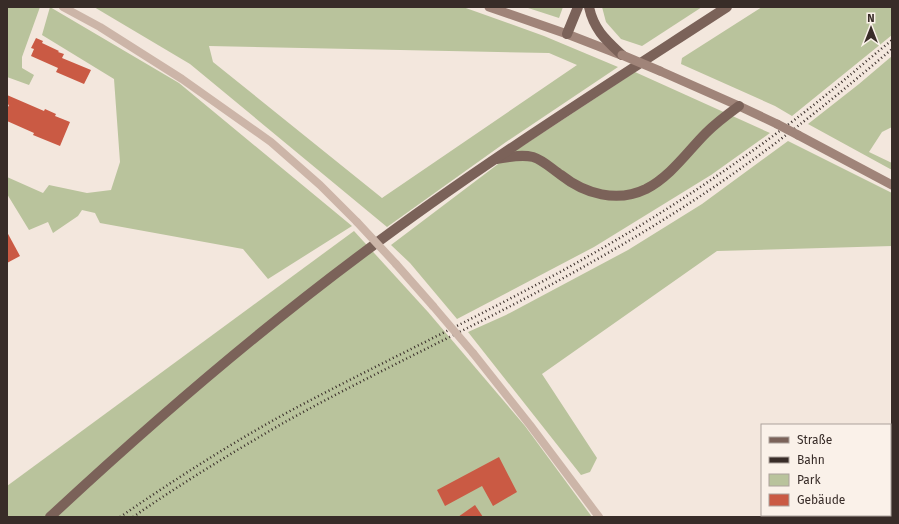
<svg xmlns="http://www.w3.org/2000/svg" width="899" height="524" font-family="'Fira Sans',sans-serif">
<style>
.green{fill:#b9c39c;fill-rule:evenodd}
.building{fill:#ca5a44}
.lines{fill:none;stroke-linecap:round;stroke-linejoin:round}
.tertiary{stroke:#ccb5a8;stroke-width:8}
.secondary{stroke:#a08479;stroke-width:9}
.primary{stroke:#7b6259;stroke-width:10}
.rail{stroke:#382c28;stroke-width:2.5;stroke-dasharray:1 3;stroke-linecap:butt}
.tertiary-bridge{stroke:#ccb5a8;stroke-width:8}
.secondary-bridge{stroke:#a08479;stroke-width:9}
</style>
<rect width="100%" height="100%" fill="#f3e7dd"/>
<g class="green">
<path d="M7,7h33l-18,50v11l12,7 -5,10 -22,-8z"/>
<path d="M50,7l129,76 173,143 -84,53 -25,-30 -143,-26 -5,-10 -13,-3 -4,6 -25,17 -5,-11 -19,8 -22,-36v-17l36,16 6,-8 38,8 24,-3 9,-28 -6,-83 -72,-44z"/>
<path d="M94,7h369l81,29 74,31 -112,75 -119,85 -197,-163zM209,46l340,7 28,12 -195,133 -169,-136z"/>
<path d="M525,7h38l-4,11z"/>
<path d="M602,7h100l-60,39 -21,-7 -15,-17z"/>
<path d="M762,7h130v28l-100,81 -17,-10 -94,-42 1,-6z"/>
<path d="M892,56v71l-10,5 -13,20 23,11v7l-84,-46 51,-40z"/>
<path d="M635,72l135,61 -59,42 -117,72 -137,72 -47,-56 -19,-18 127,-96z"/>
<path d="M788,141l104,52v53l-175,5 -175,123 55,84 -7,14 -9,3 -113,-143 38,-17 122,-65 74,-46z"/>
<path d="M354,231l74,81 97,114 67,91h-585v-31z"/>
</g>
<g class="building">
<path d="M36,38l7,3 -1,2 17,8 -1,1 6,2 -2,4 29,12 -7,14 -28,-12 2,-4 -27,-12 3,-7 -3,-1z"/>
<path d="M7,95l37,16 1,-2 11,5 -1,2 15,6 -10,24 -27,-11 1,-2 -27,-12v-12l2,-4 -2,-1z"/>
<path d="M7,232l13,24 -13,7z"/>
<path d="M499,457l18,35 -24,14 -11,-20 -37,20 -8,-16z"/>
<path d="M475,505l8,12h-25z"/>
</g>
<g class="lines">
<g class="tertiary">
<path d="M63,7l37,20 82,52 89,63 49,43 37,37"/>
<path d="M396,264l37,42"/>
<path d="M473,353l57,72 69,92"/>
</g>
<g class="secondary">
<path d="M489,7l78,27 54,21"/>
<path d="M660,71l79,35 38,18"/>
<path d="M798,135l94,50"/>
</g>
<g class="primary">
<path d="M589,7c5,23 17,33 33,48"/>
<path d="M567,34l11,-27"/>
<path d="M497,159c12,-2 24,-5 36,-2 10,3 19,12 28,18 24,19 56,28 85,14 25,-13 41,-37 60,-56 10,-10 22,-19 33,-27"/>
<path d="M50,517c100,-93 203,-182 313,-264 117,-88 241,-166 364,-246"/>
</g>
<g class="rail">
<path d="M120,517c60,-41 122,-81 187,-115 105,-55 214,-105 316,-166 65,-39 128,-82 188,-129 28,-22 54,-45 81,-67"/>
<path d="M133,517c49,-34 100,-65 152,-95 101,-56 207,-103 307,-160 55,-31 108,-64 159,-101 49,-35 95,-73 141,-112"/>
</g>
<g class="tertiary-bridge">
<path d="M357,222l39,42"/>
<path d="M433,306l40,47"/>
</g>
<g class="secondary-bridge">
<path d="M622,55l38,16"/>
<path d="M777,124l21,11"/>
</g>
</g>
<rect width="899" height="524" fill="none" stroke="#382c28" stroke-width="16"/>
<rect x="761" y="424" width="130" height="92" fill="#faf1e9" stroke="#aca29c"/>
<rect x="769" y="437" width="20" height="6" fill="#7b6259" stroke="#aca29c"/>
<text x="797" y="444" font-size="12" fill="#382c28">Straße</text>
<rect x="769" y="457" width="20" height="6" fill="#382c28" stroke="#aca29c"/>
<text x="797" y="464" font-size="12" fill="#382c28">Bahn</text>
<rect x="769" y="474" width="20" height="12" fill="#b9c39c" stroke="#aca29c"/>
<text x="797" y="484" font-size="12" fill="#382c28">Park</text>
<rect x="769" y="494" width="20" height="12" fill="#ca5a44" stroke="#aca29c"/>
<text x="797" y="504" font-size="12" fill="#382c28">Gebäude</text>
<g transform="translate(871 28)" stroke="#faf1e9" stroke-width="3" paint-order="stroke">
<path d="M0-3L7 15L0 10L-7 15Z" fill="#382c28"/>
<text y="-6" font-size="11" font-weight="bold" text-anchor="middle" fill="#382c28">N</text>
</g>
</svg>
